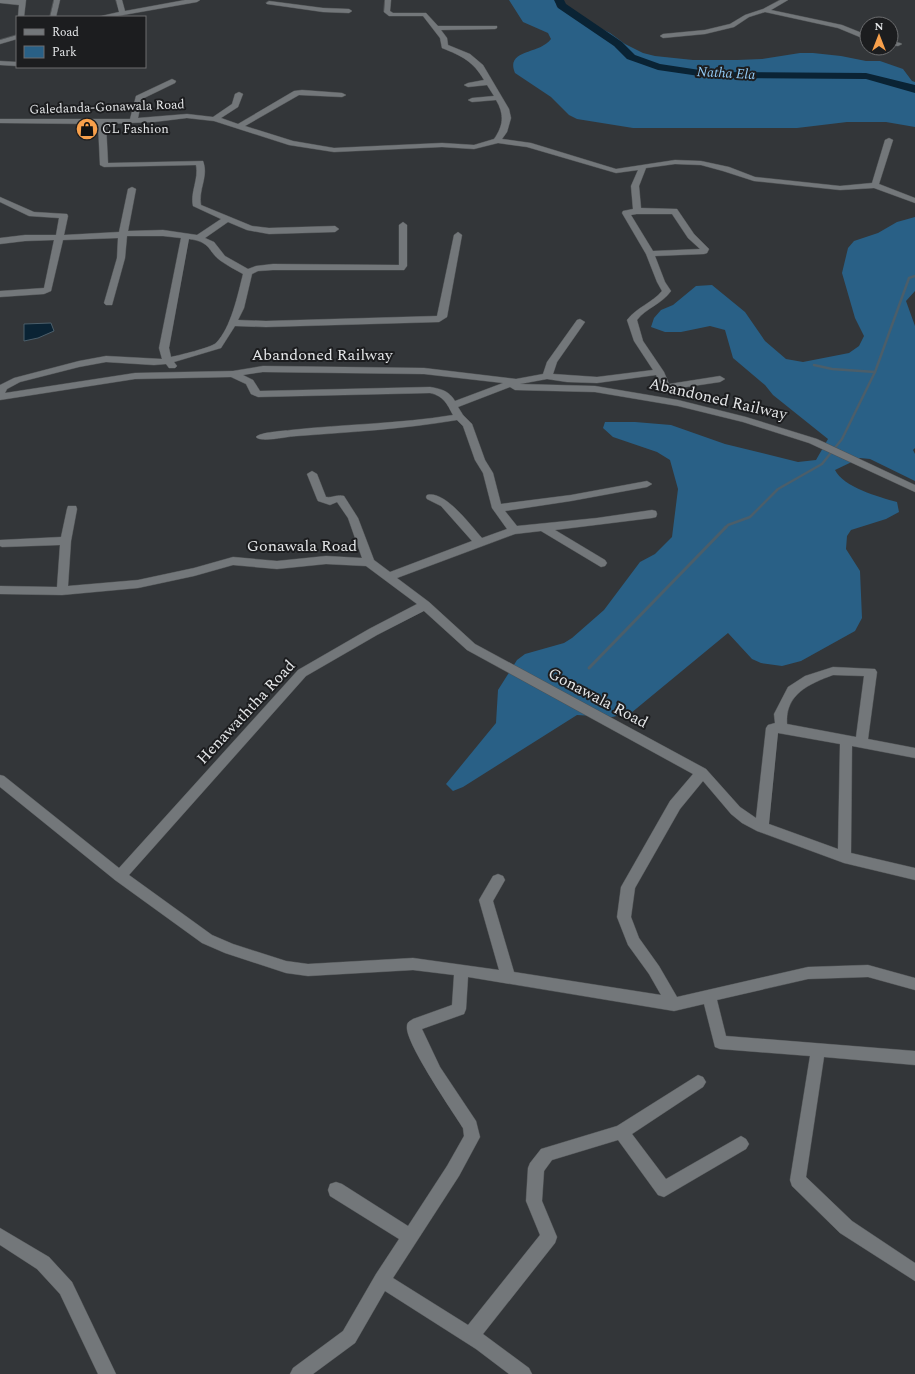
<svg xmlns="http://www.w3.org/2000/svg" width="915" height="1374" font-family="Spectral,serif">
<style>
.green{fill:#296086}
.water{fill:#0a2334;stroke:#4b5e6a}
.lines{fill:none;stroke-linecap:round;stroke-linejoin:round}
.stream-far1{stroke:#4b5e6a;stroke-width:2.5}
.stream{stroke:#4b5e6a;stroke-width:3}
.river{fill:#0a2334;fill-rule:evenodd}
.minor-casing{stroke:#4f5254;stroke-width:1}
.minor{fill:#73777a;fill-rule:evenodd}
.labels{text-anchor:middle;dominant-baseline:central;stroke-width:4;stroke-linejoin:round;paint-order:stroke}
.far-street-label{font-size:13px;fill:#e4e6e8;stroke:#1c1d1f}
.far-poi-label{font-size:13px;fill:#e4e6e8;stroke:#1c1d1f;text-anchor:start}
.far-water-label{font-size:14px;font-style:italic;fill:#91c9f4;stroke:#1c1d1f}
.street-label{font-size:16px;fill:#e4e6e8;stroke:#1c1d1f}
</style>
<rect width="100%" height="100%" fill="#333639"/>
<g class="green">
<path d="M509,0h46l2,7 53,26 15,11 18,9 12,3 38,4h44l25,-1 38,-6h13l28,3 25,5h14l23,8 9,12 3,1v45l-29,-5h-39l-50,6h-164l-56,-9 -8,-4 -18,-18 -36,-24c-10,-24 24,-18 36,-34l-3,-6 -25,-11z"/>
<path d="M915,217v74l-9,10 9,25v122l-2,2 2,4v27l-45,-22 -10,-1 -25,12c8,17 44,27 62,32l2,10 -13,7 -35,11 -4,6 -1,13 14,22 2,47 -7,13 -54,30 -19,5 -21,-3 -9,-4 -24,-26 -97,80 -19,4 -35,-2 -114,72 -10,4 -7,-7 50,-61 2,-33 19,-30 8,-6 39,-11 8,-5 32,-28 36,-48 15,-8 17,-17 6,-48 -8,-29 -13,-8 -44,-15 -10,-9 2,-6h30l36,3 54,19 73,18 18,-2 12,-21 -55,-44 -8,-10 -32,-27 -8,-28 -15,-4 -29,6h-16l-14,-5 3,-9 7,-8 12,-5 23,-19 16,-1 33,27 20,29 21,18 17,3 46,-9 10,-7 5,-10 -9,-18 -13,-45 6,-25 6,-7 24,-8 19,-11z"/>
</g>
<path class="water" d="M51,323l3,8 -16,7 -14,3v-17z"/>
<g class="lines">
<g class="stream-far1">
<path d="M814,365l18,4 43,3"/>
<path d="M725,528l3,-3 22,-8 28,-28 44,-25 20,-25 33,-67 34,-94 6,-2"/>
</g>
<path class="stream" d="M589,668l137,-141"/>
<path class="river" d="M554,0h10l2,4 56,38 13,13 25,9 53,8 153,1 49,12v8l-49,-14 -153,-1 -55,-8 -31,-11 -13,-13 -56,-38z"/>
<g class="minor-casing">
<g id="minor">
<path d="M0,0h26l-2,17h-6l1,-12 -19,-2z"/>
<path d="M54,0h6l-4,17h-6z"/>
<path d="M116,0h6l3,11 60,-11h15l-3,2 -85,15h-15l22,-5z"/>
<path d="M385,0h6l-1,11 3,2h33l12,13h59v2l-2,1 -54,1 6,8 1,7 22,9 13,11 26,44 2,9 -4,14 -5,7 29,4 85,26 59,-9 26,1 28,6 26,10 85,9 32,-3 13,-43 4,-2 4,2 -14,44 36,14v5l-41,-15 -34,2 -86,-9 -31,-10 -22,-6 -26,-1 -29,4 -7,18 2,22 36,1 17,25 15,15 -2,4 -3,1 -49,2 10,26 6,9c-9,13 -25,17 -34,29l6,21 21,31 5,12 51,-8 5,3 -5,3 -54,8 -3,-1 -7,-14 -59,8 -30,-1 -20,-3 -27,5 75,2 83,14 68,17 71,22 98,46v7l-106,-49 -66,-21 -65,-16 -83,-14 -80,-2 -5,-3 -52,20 5,8 9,9 13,36 8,13 8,31 70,-9 76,-14 5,3 -5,3 -76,14 -66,10 12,15 80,-8 55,-8 4,1 1,3 -1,3 -4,1 -97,12 50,30 2,3 -2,3 -4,1 -60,-36 -26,3 -118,44 32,24 46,42 231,125 34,38 16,11 10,-90 2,-3 7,-2 -1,-9 14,-27 17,-11 28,-9 42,2 2,3 -9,67 47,9v10l-63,-12 -1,107 64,15v12l-71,-17 -87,-32 -15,-8 -11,-9 -28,-33 -23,28 -45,79 -4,29 8,21 20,28 18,31 131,-30 60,-2 47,13v12l-47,-13 -60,2 -91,21 9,36 189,15v14l-91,-8 -18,120 46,44 63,42v18l-75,-48 -48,-47 -2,-6 20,-124 -90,-7 -5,-2 -11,-43 -30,7 -206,-34 -2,32 -2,5 -42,15 18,38 36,54 4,16 -21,39 -66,102 75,47 72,-90 -14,-34 2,-33 2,-5 11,-14 76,-23 81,-51 5,2 3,5 -3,5 -71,47 34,45 75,-43 5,3 3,5 -3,5 -82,48 -6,-2 -40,-55 -66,20 -8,11 -2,30 15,36 -2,6 -72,91 46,34 3,6h-23l-33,-25 -91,-58 -30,52 -42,31h-23l3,-6 50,-37 33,-57 23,-35 -69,-43 -2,-6 2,-6 6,-2 6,2 66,42 39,-60 17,-30 -1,-8c-10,-16 -59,-87 -56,-102 0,-4 3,-5 6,-7l39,-14 2,-30 -41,-5 -105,6 -22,-3 -61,-20 -23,-10 -87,-63 -115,-93v-12l4,1 115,92 179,-198 71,-41 48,-25 -51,-38 -40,-2 -49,5 -44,-4 -39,11 -56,12 -76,7 -62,-1v-8l57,1 3,-42 -58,2 -2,-1v-6l61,-3 6,-28 1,-3h8l1,3 -6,32 -3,45 70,-6 56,-12 39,-11 44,4 49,-5 36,2 -14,-40 -11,-16 -7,3 -12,-4 -1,-2 -10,-25 5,-3 5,3 9,23c6,1 12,-3 18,-1l14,22 16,42 16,12 82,-31 -31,-35 -14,-7 -1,-2 1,-2c18,-5 44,31 55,43l25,-9 -15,-21 -9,-35 -8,-13 -12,-34 -6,-6c-53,9 -106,12 -160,16 -8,0 -36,7 -41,1 4,-5 28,-6 35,-7 54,-6 108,-6 162,-15 -6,-11 -9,-19 -23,-22l-172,4 -7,-3 -5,-10 -15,-7 -96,2 -135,21v-15l14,-7 65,-17 27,-5 56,3 -3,-11 22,-110 -18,-2h-36l-2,22 -13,47h-6l-2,-2 13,-45 1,-20 -55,2 -12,51 -7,3 -44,3v-6l44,-3 10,-48 -29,1 -25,3v-6l25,-3h31l3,-17 -30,-2 -29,-14v-5l34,15 33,2 1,2 -4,19 55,-3 9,-43 4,-2 4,2 -8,42 35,-1 34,5 24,-16 -28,-13c-3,-14 6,-27 3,-41l-92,2 -4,-2 -2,-41 -98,-1v-4h130l6,-23 36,-17 4,2 -1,2 -33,16 -4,19 49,-4 26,3 19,-13 3,-10 4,-2 4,2 -5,13 -17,11 17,6 56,-33 8,-1 40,3 4,2 -4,2 -43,-2 -54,31 48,15 41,7 108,-5 32,2 20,-6c9,-13 11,-24 2,-39l-24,2 -4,-2 4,-2 22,-2 -7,-11 -19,2 -4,-2 4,-2 16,-3c-11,-19 -22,-24 -42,-32l-2,-10 -17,-22h-34l-5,-4zM187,118l27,3 75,24 45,7 108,-5 32,2 24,-6 29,4 89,26 22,-3 -7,16 2,23 -10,2 -1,2 24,41 11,28 5,9c-10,12 -25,16 -35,29l7,21 19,29 -56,7 -44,-3 4,-12 28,-40 -5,-3 -3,1 -30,42 -4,12 -27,5 -92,-11 -161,-2 -30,5 -98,2 -130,20 2,-4 13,-7 59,-15 27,-5 48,3 12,-1 3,4h6l2,-2 -3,-4 47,-14 14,-22 31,1 173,-5 8,-5 15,-82 -4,-3 -4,3 -17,81 -171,5 -28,-1 6,-12 8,-34 6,-3 15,-1h131l3,-4v-41l-4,-3 -4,3v40l-126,-1 -17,2 -8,3 -23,-13 -11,-14 -9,-4 23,-16 19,8 22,4 66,-2 4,-3 -4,-3 -66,2 -17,-2 -51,-21c-3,-15 8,-29 2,-44l-95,2 -2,-39 48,-2zM637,214h35l16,24 12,11 -47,2 -22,-36zM189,239c23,3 18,12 32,22 7,5 15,9 22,13 -5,20 -12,54 -27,69 -6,5 -36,12 -45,14l-2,-9zM263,372l161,2 79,9 -48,18c-6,-10 -13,-12 -25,-14l-170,4 -7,-11 -10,-5zM424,611l43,39 226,124 -23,27 -49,86 -4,30 11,28 21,29 12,21 -147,-23 -21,-71 12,-21 -2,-4 -5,-2 -5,2 -14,24 20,70 -86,-12 -105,6 -22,-3 -53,-17 -21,-9 -83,-60 177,-199 71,-41zM833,675l31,1 -8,61 -69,-13c-2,-30 22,-40 46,-49zM778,733l62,11 -2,105 -69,-25z"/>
<path d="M780,0h8l-17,10 71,15 25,10v5l-29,-12 -73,-16 -16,5 -15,10 -29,7 -42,4 -3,-2 3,-2 42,-4 25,-6 15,-9 18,-6z"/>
<path d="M269,1l54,7 26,1 3,2 -3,2 -26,-1 -56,-8 -1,-1z"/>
<path d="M17,35v4l-17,5v-4z"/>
<path d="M891,41l9,2 2,1 -4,2 -7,-1z"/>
<path d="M0,61l17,1v4l-17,-1z"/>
<path d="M0,1228l49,29 23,25 44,92h-18l-38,-80 -23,-25 -37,-24z"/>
</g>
</g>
<use href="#minor" class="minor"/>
</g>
<defs>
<g id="shop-disc" transform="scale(1.15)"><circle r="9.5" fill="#f8a04b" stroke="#1c1d1f"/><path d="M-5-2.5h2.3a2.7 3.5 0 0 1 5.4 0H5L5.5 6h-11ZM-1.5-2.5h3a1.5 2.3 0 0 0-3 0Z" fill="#111"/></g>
</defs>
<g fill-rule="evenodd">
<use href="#shop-disc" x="87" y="129"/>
</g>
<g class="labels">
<g class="far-street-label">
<text transform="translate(107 107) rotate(-2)">Galedanda-Gonawala Road</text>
</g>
<g class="far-poi-label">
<text x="102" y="129">CL Fashion</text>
</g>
<g class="far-water-label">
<text transform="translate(726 73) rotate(3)">Natha Ela</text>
</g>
<g class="street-label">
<text x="322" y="355">Abandoned Railway</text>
<text transform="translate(718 399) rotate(13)">Abandoned Railway</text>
<text x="302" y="546">Gonawala Road</text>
<text transform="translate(598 698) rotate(28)">Gonawala Road</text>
<text transform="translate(246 712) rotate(-47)">Henawaththa Road</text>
</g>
</g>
<rect x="16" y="16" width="130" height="52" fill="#1c1d1f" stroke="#6c6d6f"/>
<rect x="24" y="29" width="20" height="6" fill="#73777a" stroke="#6c6d6f"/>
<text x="52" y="36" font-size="12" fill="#e4e6e8">Road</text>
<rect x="24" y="46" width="20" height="12" fill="#296086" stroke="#6c6d6f"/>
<text x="52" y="56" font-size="12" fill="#e4e6e8">Park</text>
<g transform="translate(879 36)"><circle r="19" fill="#1c1d1f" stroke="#6c6d6f"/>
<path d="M0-3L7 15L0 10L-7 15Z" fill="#f8a04b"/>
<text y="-6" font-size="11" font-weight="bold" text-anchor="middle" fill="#e4e6e8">N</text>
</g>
</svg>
